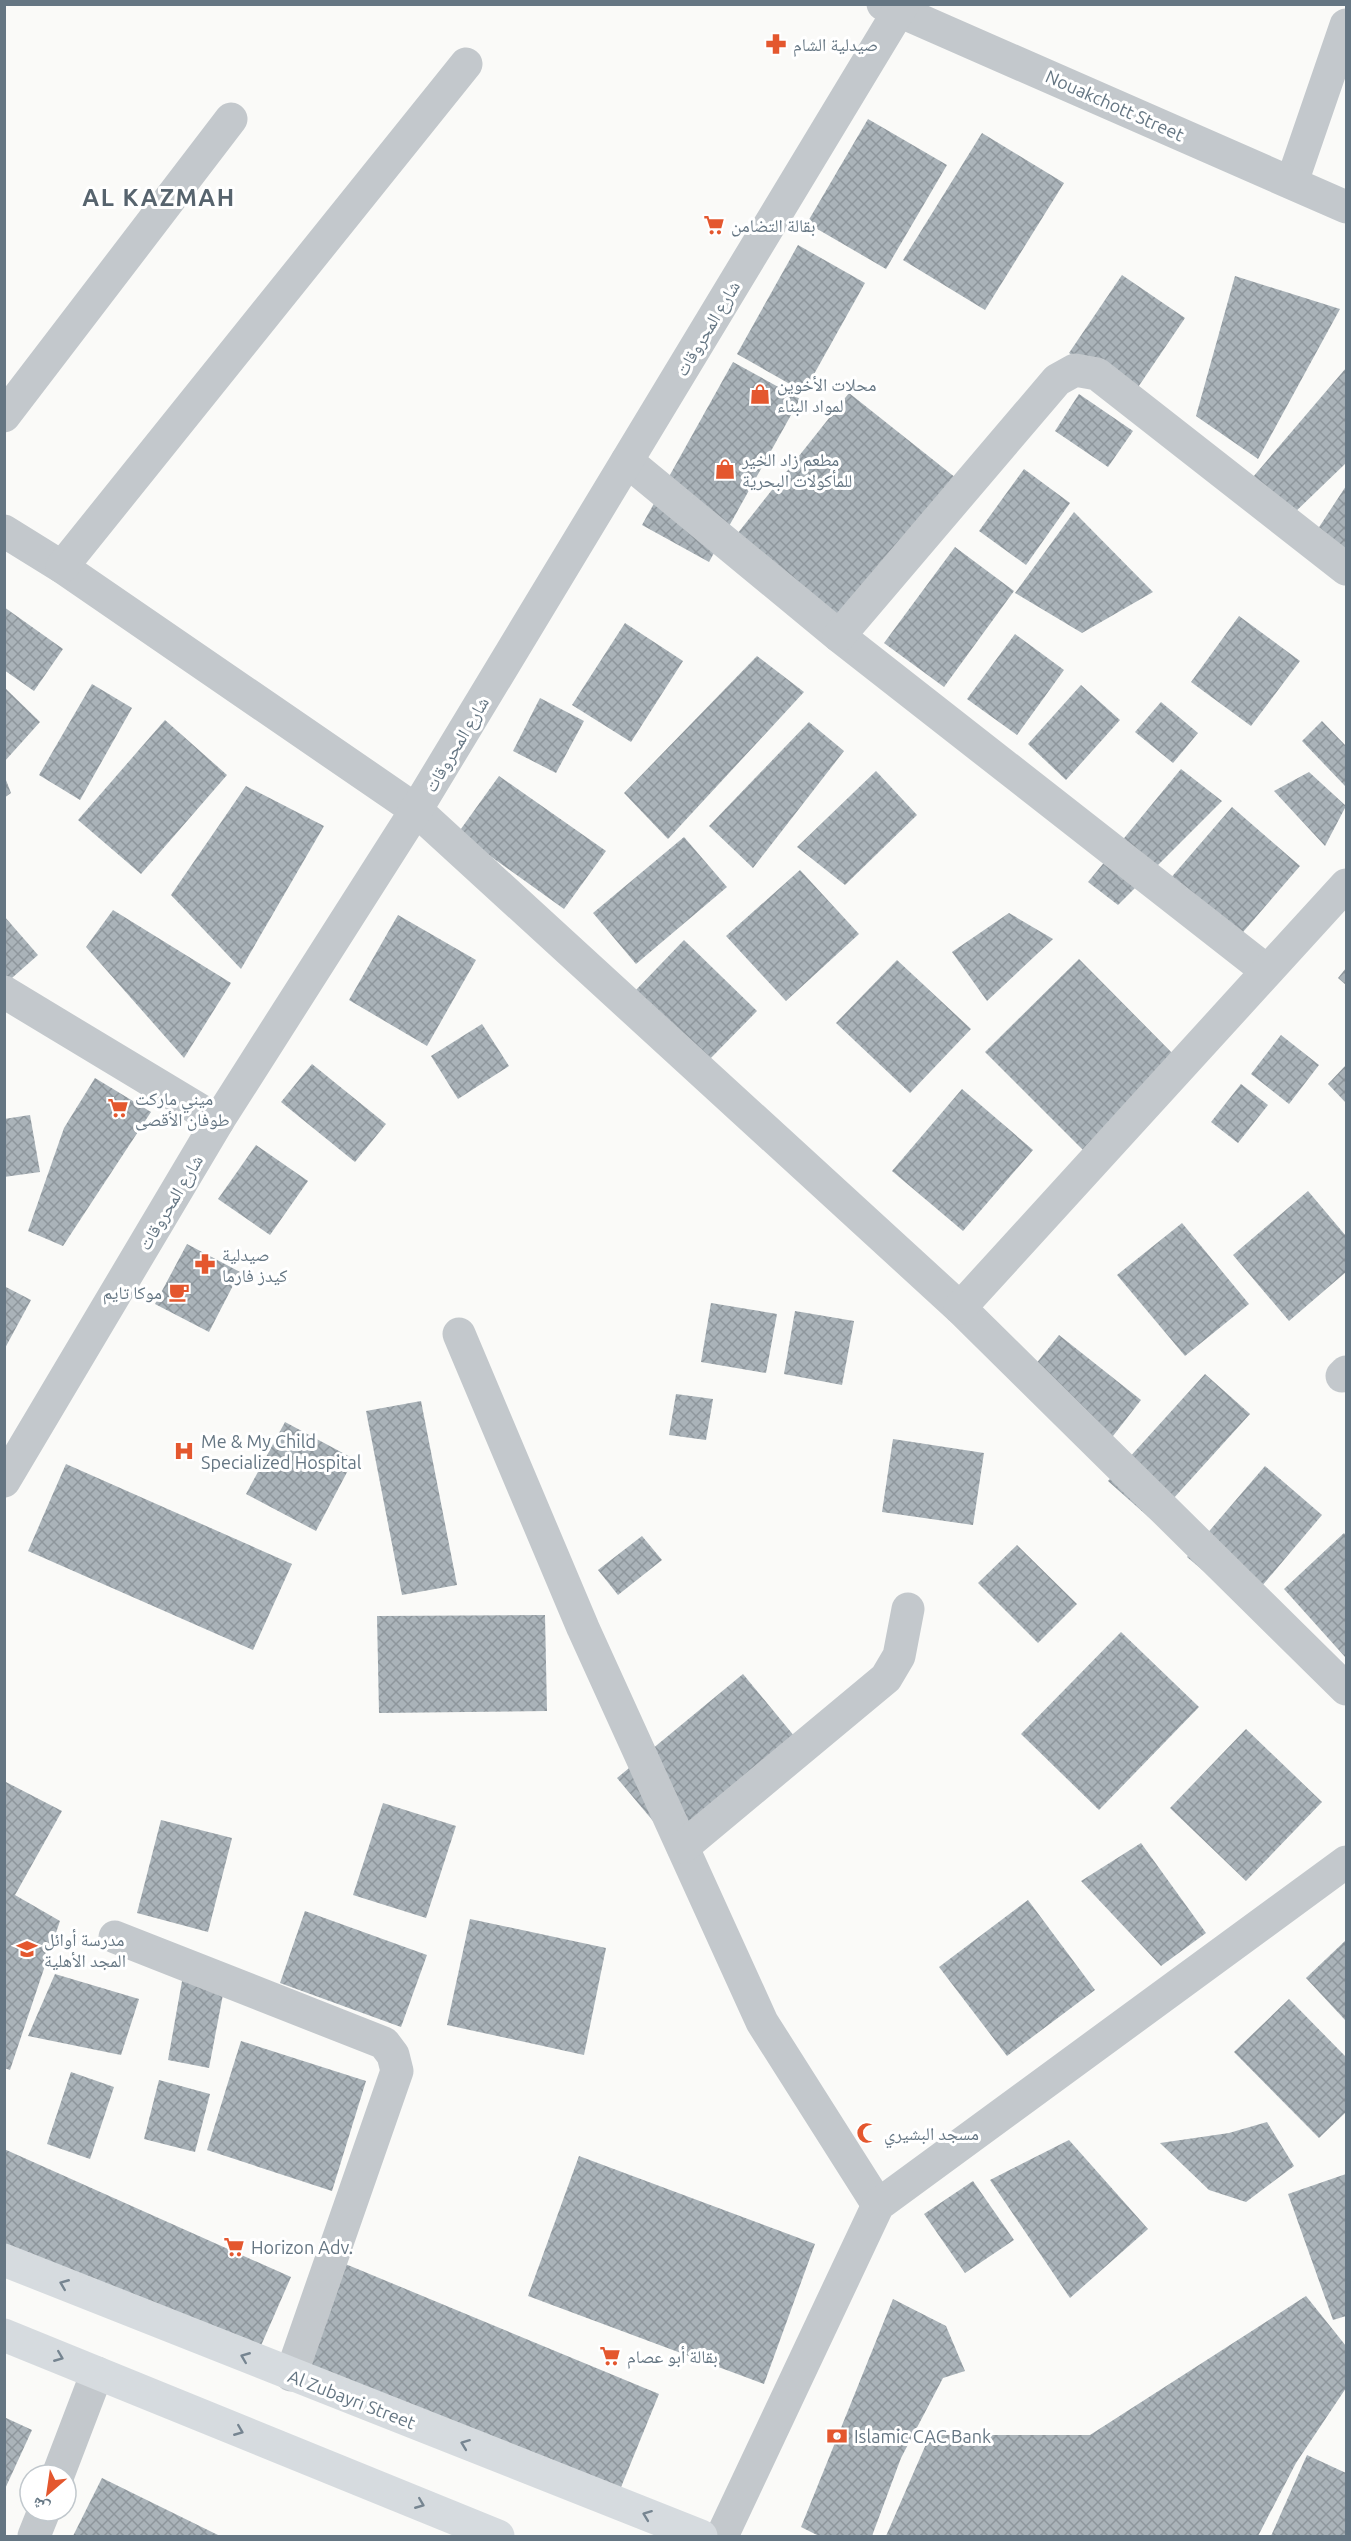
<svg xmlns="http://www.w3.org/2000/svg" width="1351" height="2541" font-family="Ubuntu,'Noto Naskh Arabic',sans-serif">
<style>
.building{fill:url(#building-cross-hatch)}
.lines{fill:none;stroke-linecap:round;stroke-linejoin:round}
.minor{stroke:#c3c8cc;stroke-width:33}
.tertiary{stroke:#c3c8cc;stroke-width:33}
.primary{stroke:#d6dbdf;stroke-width:33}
.oneway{stroke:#768591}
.labels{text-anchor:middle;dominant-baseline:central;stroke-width:6;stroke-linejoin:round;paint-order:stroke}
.poi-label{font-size:18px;fill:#657683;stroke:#fff;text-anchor:start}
.street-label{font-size:18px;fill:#657683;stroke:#fff}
.district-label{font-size:24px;font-weight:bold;letter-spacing:1.5px;fill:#57646e;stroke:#fff}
</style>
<defs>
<pattern id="building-cross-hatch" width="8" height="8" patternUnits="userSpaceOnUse" patternTransform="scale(1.5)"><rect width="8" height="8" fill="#aab3b9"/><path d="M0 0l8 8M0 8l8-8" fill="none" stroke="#8e969c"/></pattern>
</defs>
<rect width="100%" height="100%" fill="#fafaf8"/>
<g class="building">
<path d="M868,119l79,46 -61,104 -79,-46z"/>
<path d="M982,133l82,50 -79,127 -82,-50z"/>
<path d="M798,245l67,38 -61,109 -67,-38z"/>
<path d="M1122,275l63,43 -53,78 -63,-43z"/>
<path d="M1235,276l105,33 -82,150 -62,-43z"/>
<path d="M733,362l67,37 -91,163 -67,-37z"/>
<path d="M1346,368v95l-55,53 -38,-39z"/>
<path d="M849,393l107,85 -127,160 -107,-85z"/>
<path d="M1079,394l54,37 -25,36 -53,-36z"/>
<path d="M1024,469l46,34 -44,62 -47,-34z"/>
<path d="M1346,486v84l-38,-26z"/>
<path d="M1074,512l79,80 -71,41 -67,-40z"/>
<path d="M955,547l59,44 -70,96 -60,-44z"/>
<path d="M4,607l59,42 -29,42 -30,-21z"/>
<path d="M1239,616l61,45 -49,65 -60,-44z"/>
<path d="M625,623l58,38 -52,81 -59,-37z"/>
<path d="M1015,634l49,36 -47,65 -50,-36z"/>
<path d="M757,656l47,36 -136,147 -44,-46z"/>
<path d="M92,684l40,24 -52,92 -41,-25z"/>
<path d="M1081,685l39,35 -54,60 -38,-36z"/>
<path d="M4,687l36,35 -36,40z"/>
<path d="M540,698l44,23 -28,52 -43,-22z"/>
<path d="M1161,702l37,31 -25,30 -38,-31z"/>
<path d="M165,720l62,55 -86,99 -63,-54z"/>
<path d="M1322,721l24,25v41l-44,-46z"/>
<path d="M809,722l35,29 -91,117 -44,-42z"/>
<path d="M1181,769l41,32 -104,104 -30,-23z"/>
<path d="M876,771l41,44 -72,70 -48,-38z"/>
<path d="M1309,772l37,34 -21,40 -51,-55z"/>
<path d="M4,775l7,18 -7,5z"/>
<path d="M499,776l107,75 -42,58 -106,-76z"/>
<path d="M246,786l78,40 -83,143 -70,-74z"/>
<path d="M1232,807l68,59 -63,73 -68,-59z"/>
<path d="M684,837l43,50 -91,77 -43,-51z"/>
<path d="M800,870l59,64 -73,67 -60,-65z"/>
<path d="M113,910l118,73 -47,75 -98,-111z"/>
<path d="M1009,913l44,26 -66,62 -35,-49z"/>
<path d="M398,915l78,45 -49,86 -78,-46z"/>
<path d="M4,916l34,39 -34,30z"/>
<path d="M684,940l73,71 -50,51 -72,-71z"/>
<path d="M1079,959l100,101 -93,93 -101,-101z"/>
<path d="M897,960l74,69 -61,64 -74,-70z"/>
<path d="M1346,968v17l-8,-7z"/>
<path d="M482,1024l27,42 -51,33 -27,-43z"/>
<path d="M1281,1035l38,30 -30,39 -38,-30z"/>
<path d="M312,1064l74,60 -31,38 -74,-60z"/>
<path d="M1346,1065v38l-18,-19z"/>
<path d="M95,1078l56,34 -88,134 -35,-15 36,-103z"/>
<path d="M1241,1084l27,21 -30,38 -27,-21z"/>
<path d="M962,1089l71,61 -70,81 -71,-60z"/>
<path d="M30,1115l10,57 -36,5v-58z"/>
<path d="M256,1145l52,36 -38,54 -52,-36z"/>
<path d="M1308,1191l38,45v36l-57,49 -56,-66z"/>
<path d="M1182,1223l67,81 -64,52 -68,-81z"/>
<path d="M187,1244l53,28 -31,60 -54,-28z"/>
<path d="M4,1286l27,14 -27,50z"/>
<path d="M711,1303l66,11 -11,59 -65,-11z"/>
<path d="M795,1311l59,10 -12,64 -58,-11z"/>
<path d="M1059,1335l82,65 -35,45 -83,-65z"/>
<path d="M1205,1374l45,40 -97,107 -45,-40z"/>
<path d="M676,1394l37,5 -7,41 -37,-5z"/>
<path d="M421,1401l36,184 -55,10 -36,-184z"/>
<path d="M285,1422l69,37 -38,72 -70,-37z"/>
<path d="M893,1439l91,14 -11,72 -91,-13z"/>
<path d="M66,1464l226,100 -39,86 -225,-99z"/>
<path d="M1265,1466l57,49 -77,91 -58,-49z"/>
<path d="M1344,1533l2,3v122l-62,-69z"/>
<path d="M642,1536l20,24 -44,35 -20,-25z"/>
<path d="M1017,1545l60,59 -39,39 -60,-60z"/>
<path d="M545,1615l2,96 -168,2 -2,-97z"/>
<path d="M1121,1632l78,75 -100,103 -78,-76z"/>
<path d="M743,1674l52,63 -126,103 -52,-62z"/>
<path d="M1246,1729l76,73 -76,79 -76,-73z"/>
<path d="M4,1781l58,30 -47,84 45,26 -50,149 -6,-2z"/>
<path d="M383,1803l73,23 -30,92 -73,-23z"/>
<path d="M161,1820l71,18 -24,94 -71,-19z"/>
<path d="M1141,1843l65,90 -45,33 -80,-85z"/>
<path d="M1028,1900l67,90 -88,66 -68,-89z"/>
<path d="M305,1911l122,44 -26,72 -121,-44z"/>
<path d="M470,1919l136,29 -22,107 -137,-30z"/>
<path d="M1346,1940v81l-40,-43z"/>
<path d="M55,1974l84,25 -18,56 -93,-19z"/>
<path d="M182,1981l42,8 -15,79 -41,-8z"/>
<path d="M1289,1999l57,58v55l-27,26 -85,-86z"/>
<path d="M241,2041l125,40 -34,110 -125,-41z"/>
<path d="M71,2072l43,15 -24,72 -43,-15z"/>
<path d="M159,2080l51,14 -15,58 -51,-13z"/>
<path d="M1267,2122l27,44 -48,36 -37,-12 -49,-47 69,-10z"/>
<path d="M1069,2140l79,89 -78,69 -80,-118z"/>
<path d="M4,2149l287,128 -35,80 -252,-112z"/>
<path d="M579,2156l236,88 -51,140 -236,-88z"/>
<path d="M1346,2174v142l-13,4 -45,-126z"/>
<path d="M973,2181l41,59 -49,33 -41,-59z"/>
<path d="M343,2263l316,131 -42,103 -317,-131z"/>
<path d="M1306,2296l40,50v42l-50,75 -38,73h-372l44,-101h160z"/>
<path d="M893,2299l53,27 19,45 -22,7 -42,80 -29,78h-53l-18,-9z"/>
<path d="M4,2417l28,13 -28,61z"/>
<path d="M1307,2455l39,18v63h-75z"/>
<path d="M102,2478l118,58h-147z"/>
</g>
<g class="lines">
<g class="minor">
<path d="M1292,182l54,-157"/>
<path d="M4,416l227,-297"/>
<path d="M627,461l212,175 428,335"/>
<path d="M4,531l58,36 354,243 544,498 386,381"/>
<path d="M62,567l404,-503"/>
<path d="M839,636l218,-256 18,-10 22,4 249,195"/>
<path d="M4,992l214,129"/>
<path d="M960,1308l386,-423"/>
<path d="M459,1334l124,294 179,394 116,183"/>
<path d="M1342,1376l4,-4"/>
<path d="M683,1847l203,-169 13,-22 9,-47"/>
<path d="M115,1937l269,106 9,12 4,16 -106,304"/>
<path d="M58,2475l39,-102"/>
<path d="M34,2536l10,-25"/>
<path d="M722,2536l156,-331 468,-343"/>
</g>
<g class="tertiary">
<path d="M883,4l463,203"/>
<path d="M4,1481l214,-360 198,-311 487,-806"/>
</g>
<g class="primary">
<path d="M4,2260l697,276"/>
<path d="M4,2335l494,201"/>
</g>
</g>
<defs><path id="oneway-chevron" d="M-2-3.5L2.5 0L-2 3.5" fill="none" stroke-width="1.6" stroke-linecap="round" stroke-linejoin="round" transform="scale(1.5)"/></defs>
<g class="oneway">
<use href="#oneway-chevron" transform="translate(64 2284) rotate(-158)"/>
<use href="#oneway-chevron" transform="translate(59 2357) rotate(22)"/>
<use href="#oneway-chevron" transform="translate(245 2357) rotate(-158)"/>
<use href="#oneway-chevron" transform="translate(239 2431) rotate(22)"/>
<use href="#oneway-chevron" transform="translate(465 2444) rotate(-159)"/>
<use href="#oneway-chevron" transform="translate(420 2504) rotate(22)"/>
<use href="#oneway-chevron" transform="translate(647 2515) rotate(-159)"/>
</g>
<defs>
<g id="pharmacy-bare" transform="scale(1.62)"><path d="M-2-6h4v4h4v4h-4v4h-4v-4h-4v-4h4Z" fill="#e4572e" stroke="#fff" stroke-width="2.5" paint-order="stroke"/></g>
<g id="supermarket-bare" transform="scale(1.62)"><path d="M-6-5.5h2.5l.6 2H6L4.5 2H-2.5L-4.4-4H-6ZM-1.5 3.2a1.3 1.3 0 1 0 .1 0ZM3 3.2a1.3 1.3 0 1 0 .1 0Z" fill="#e4572e" stroke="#fff" stroke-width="2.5" paint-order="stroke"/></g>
<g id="shop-bare" transform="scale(1.62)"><path d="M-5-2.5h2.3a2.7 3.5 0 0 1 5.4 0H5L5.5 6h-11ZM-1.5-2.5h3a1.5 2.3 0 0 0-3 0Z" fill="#e4572e" stroke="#fff" stroke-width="2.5" paint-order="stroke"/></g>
<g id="cafe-bare" transform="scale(1.62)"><path d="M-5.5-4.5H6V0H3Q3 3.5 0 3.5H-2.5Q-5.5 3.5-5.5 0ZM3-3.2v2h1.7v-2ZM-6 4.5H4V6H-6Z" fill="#e4572e" stroke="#fff" stroke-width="2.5" paint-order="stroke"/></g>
<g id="hospital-bare" transform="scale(1.62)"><path d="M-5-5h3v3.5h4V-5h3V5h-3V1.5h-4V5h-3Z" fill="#e4572e" stroke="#fff" stroke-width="2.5" paint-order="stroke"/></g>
<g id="school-bare" transform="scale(1.62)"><path d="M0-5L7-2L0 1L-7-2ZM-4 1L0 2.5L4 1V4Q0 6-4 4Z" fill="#e4572e" stroke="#fff" stroke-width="2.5" paint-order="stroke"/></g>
<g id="mosque-bare" transform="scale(1.62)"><path d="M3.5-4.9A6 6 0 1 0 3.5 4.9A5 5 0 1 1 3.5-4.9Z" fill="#e4572e" stroke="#fff" stroke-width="2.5" paint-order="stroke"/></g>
<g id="bank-bare" transform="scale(1.62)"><path d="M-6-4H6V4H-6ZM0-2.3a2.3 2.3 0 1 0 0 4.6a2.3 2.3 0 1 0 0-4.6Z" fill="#e4572e" stroke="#fff" stroke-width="2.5" paint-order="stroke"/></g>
</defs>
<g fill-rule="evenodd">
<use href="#pharmacy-bare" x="776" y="44"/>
<use href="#supermarket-bare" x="714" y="225"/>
<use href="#shop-bare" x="760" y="394"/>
<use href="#shop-bare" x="725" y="469"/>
<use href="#supermarket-bare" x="118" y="1108"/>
<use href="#pharmacy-bare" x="205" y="1264"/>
<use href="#cafe-bare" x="179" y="1292"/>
<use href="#hospital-bare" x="184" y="1451"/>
<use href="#school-bare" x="27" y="1949"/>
<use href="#mosque-bare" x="867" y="2133"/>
<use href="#supermarket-bare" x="234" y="2247"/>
<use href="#supermarket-bare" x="610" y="2356"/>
<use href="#bank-bare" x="837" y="2436"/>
</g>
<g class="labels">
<g class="poi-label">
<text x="793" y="44">صيدلية الشام</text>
<text x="731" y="225">بقالة التضامن</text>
<text x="777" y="384">محلات الأخوين<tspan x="777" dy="21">لمواد البناء</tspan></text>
<text x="742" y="459">مطعم زاد الخير<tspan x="742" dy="21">للمأكولات البحرية</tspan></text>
<text x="135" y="1098">ميني ماركت<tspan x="135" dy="21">طوفان الأقصى</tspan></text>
<text x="222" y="1254">صيدلية<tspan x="222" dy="21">كيدز فارما</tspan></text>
<text x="162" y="1292" text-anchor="end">موكا تايم</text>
<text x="201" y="1441">Me &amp; My Child<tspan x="201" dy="21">Specialized Hospital</tspan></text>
<text x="44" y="1939">مدرسة أوائل<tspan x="44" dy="21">المجد الأهلية</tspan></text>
<text x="884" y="2133">مسجد البشيري</text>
<text x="251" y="2247">Horizon Adv.</text>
<text x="627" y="2356">بقالة أبو عصام</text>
<text x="854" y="2436">Islamic CAC Bank</text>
</g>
<g class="street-label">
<text transform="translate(1115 105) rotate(24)">Nouakchott Street</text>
<text transform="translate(707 328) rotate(-59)">شارع المحروقات</text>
<text transform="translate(456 744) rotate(-59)">شارع المحروقات</text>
<text transform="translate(170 1202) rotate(-59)">شارع المحروقات</text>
<text transform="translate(352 2399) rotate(21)">Al Zubayri Street</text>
</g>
<g class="district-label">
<text x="159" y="197">AL KAZMAH</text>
</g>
</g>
<rect width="1351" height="2541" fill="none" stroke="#657683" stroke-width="12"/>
<g transform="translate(48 2493) rotate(209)"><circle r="28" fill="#ffffff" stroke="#c1c8cd" stroke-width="1.5"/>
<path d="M0-4.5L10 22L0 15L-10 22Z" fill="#e4572e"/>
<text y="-9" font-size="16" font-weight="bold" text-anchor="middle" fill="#657683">ش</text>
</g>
</svg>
